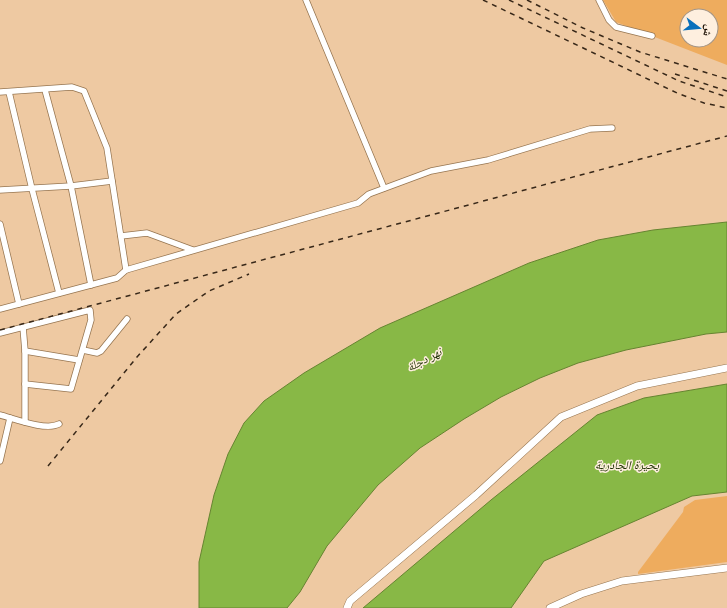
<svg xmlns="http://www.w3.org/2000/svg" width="727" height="608" font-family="Montserrat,'Noto Naskh Arabic',sans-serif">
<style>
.green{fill:#eeac5e;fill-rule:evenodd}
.water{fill:#88b846;stroke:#668431}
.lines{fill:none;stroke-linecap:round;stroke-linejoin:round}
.minor-casing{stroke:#967550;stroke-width:7}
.tertiary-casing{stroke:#967550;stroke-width:8}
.minor{stroke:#fff;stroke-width:5.5}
.tertiary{stroke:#fff;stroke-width:7}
.rail{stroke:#382819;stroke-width:1.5;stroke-dasharray:5 5;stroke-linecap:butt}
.labels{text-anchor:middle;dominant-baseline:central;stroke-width:3;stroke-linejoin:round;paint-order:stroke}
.water-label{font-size:12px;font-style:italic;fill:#1d2f01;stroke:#feefdf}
</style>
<rect width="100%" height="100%" fill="#eec9a2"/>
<g class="green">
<path d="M603,0h124v65l-111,-43zM687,16h24v24h-24z"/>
<path d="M727,496v66l-89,12v-2l45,-60 1,-5 11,-7z"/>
</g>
<g class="water">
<path d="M727,222v110l-21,2 -80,16 -48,13 -38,15 -39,19 -37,22 -44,29 -42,37 -51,61 -27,46 -13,16h-88v-46l15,-67 14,-41 16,-31 20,-22 40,-28 76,-45 149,-65 69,-23 55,-10z"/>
<path d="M727,384v108l-35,4 -148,65 -33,47h-148l128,-108 106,-85 47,-17z"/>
</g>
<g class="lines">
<g class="minor-casing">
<g id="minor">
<path d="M306,0l78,188"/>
<path d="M599,0l10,20 7,7 36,9"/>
<path d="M45,90l26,96 20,99"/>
<path d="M0,92l72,-5 12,4 23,57 19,122"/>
<path d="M9,92l23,97 27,104"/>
<path d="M0,190l71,-4 41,-5"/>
<path d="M0,224l19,80"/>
<path d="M121,236l26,-3 46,17"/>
<path d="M0,309l117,-31 9,-8 232,-67 11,-9 62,-23 57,-11 102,-31 22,-1"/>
<path d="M23,327l2,24v71"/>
<path d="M0,333l90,-23 1,10 -20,69 -46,-5"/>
<path d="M83,350l14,3 4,-2 26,-32"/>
<path d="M25,351l54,9"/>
<path d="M0,415c15,4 46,16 59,9"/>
<path d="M0,461l10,-43"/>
</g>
</g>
<g class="tertiary-casing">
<g id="tertiary">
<path d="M347,608l3,-7 126,-106 85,-78 76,-31 90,-18"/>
<path d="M550,608l31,-14 41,-13 105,-13"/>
</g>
</g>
<use href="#minor" class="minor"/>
<use href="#tertiary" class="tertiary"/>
<g class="rail">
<path d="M483,0l194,93 27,10 23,5"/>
<path d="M509,0l170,81 48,16"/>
<path d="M527,0l56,28 57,24 87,27"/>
<path d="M675,74l52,17"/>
<path d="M0,330l727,-194"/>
<path d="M48,466l89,-109 39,-43 33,-23 40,-17"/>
</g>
</g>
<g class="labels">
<g class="water-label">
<text transform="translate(424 359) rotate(-28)">نهر دجلة</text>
<text x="627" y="464">بحيرة الجادرية</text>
</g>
</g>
<g transform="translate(699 28) rotate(106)"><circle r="19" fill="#feefdf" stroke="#a29486"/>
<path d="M0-3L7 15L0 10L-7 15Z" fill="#0970bc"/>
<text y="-6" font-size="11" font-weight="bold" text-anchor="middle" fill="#180c01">ش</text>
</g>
</svg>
